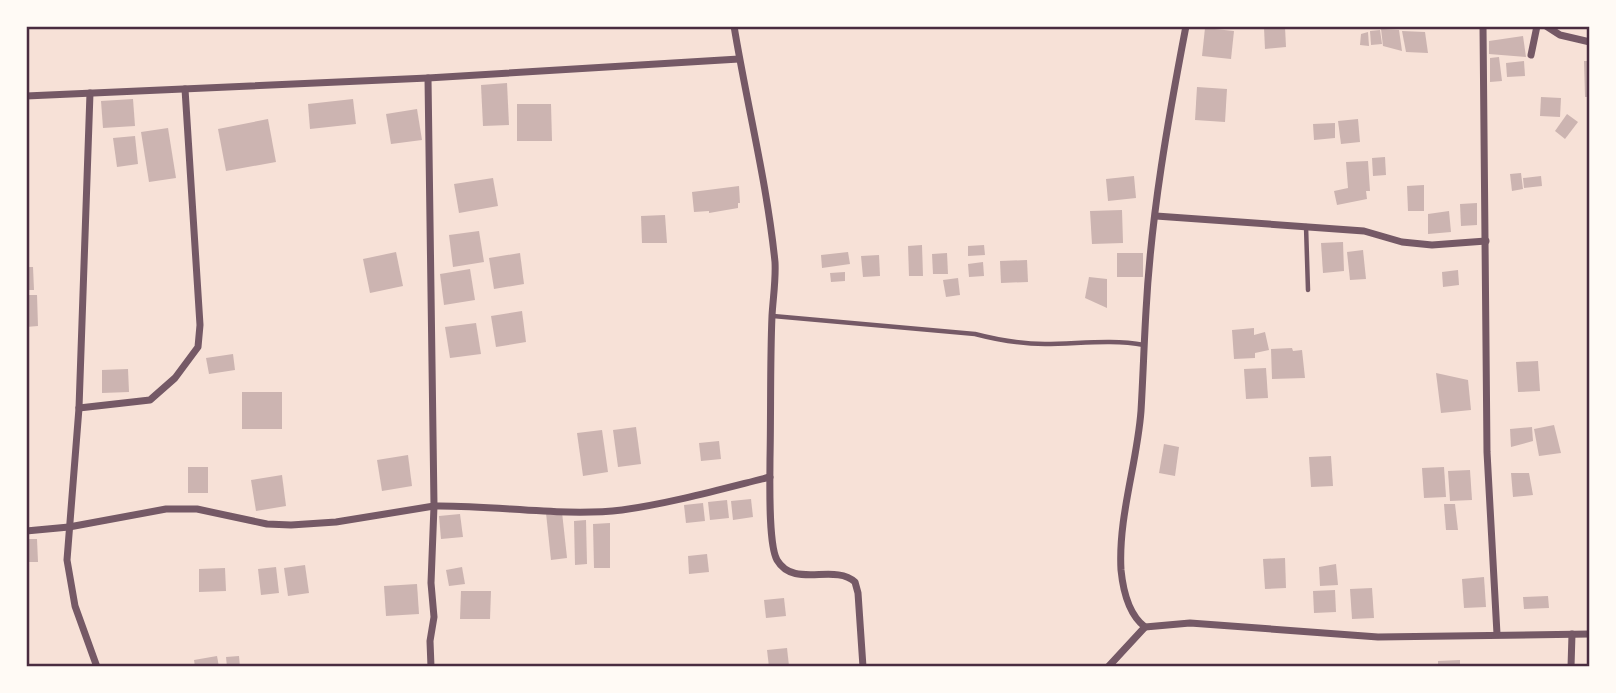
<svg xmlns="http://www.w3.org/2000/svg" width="1616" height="693" font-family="Lato,sans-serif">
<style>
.building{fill:#ccb4b1}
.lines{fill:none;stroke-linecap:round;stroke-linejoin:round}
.service{stroke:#755966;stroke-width:4.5}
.minor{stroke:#755966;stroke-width:7}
.neatline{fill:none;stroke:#4a2c40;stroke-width:2.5}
</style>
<rect width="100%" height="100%" fill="#f7e1d7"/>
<g class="building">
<path d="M1285,27l1,20 -21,2 -1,-21z"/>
<path d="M1205,28l29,3 -3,28 -29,-3z"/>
<path d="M1381,29l18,1 3,21 -19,-5z"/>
<path d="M1380,30l2,14 -11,1 -1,-14z"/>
<path d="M1402,31l23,1 3,21 -22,-1z"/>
<path d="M1368,32l1,14 -9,-1 1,-11z"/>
<path d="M1523,36l3,21 -37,-3v-13z"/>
<path d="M1499,57l3,24 -12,1v-24z"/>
<path d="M1524,61l1,15 -18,1 -1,-14z"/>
<path d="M1584,61h6v36h-5z"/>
<path d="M507,83l2,42 -26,1 -2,-41z"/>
<path d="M1197,87l30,2 -2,33 -30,-2z"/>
<path d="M1541,97l20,1 -1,19 -20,-1z"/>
<path d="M133,99l2,27 -32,2 -2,-27z"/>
<path d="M353,99l3,25 -46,5 -2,-25z"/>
<path d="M517,104h34l1,37h-35z"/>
<path d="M417,109l5,31 -31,4 -5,-30z"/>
<path d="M1567,114l11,8 -13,17 -10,-8z"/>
<path d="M268,119l8,43 -50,9 -8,-42z"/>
<path d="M1358,119l2,23 -19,2 -3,-23z"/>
<path d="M1335,123v15l-21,2 -1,-16z"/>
<path d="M168,128l8,50 -27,4 -8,-50z"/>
<path d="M135,136l3,28 -21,3 -4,-29z"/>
<path d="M1385,157l1,18 -13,1 -1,-18z"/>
<path d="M1368,161l2,30h-4l1,8 -30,6 -3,-14 14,-3 -2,-26z"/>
<path d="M1521,173l2,16 -11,2 -2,-17z"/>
<path d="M1134,176l2,22 -28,3 -2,-22z"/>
<path d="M1541,176l1,10 -18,2 -1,-10z"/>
<path d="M493,178l5,28 -39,7 -5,-29z"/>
<path d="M1424,185v26h-16l-1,-25z"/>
<path d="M739,186l1,17h-2v5l-29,5v-2l-15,1 -2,-20z"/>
<path d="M1477,203v22l-16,1 -1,-22z"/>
<path d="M1122,210l1,33 -31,1 -2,-33z"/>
<path d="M1449,211l2,21 -23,2v-20z"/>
<path d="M665,215l2,28h-25l-1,-27z"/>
<path d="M479,231l5,31 -31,5 -4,-32z"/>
<path d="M1343,242l1,29 -21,2 -2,-30z"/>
<path d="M922,245l1,31h-14l-1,-30z"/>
<path d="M984,245l1,10 -17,1v-10z"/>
<path d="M1363,250l3,29 -16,1 -3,-28z"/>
<path d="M396,252l7,34 -33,7 -7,-34z"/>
<path d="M848,252l2,12 -28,4 -1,-13z"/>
<path d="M520,253l4,31 -30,5 -5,-31z"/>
<path d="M947,253l1,21h-15l-1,-20z"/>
<rect x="1117" y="253" width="26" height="24"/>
<path d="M879,255l1,21 -17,1 -2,-21z"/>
<path d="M1027,260l1,22 -27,1 -1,-22z"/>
<path d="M983,262l1,14 -15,1 -1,-13z"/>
<path d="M26,267h7l1,23h-8z"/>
<path d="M470,269l5,31 -31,5 -4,-31z"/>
<path d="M1458,270l1,15 -16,2 -1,-15z"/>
<path d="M845,272v9l-14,1 -1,-9z"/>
<path d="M1089,277l18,2v29l-22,-10z"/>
<path d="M958,278l2,17 -14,2 -3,-17z"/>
<path d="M26,295h11l1,31 -12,1z"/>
<path d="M522,311l4,31 -30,5 -5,-31z"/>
<path d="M476,323l5,31 -31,4 -5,-31z"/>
<path d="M1254,328v7l11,-3 4,18 -14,3v5l-21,1 -2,-29z"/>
<path d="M1292,348l1,3 9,-1 3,28 -33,1 -1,-30z"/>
<path d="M233,354l2,16 -26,4 -3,-16z"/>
<path d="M1538,361l2,30 -22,1 -2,-30z"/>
<path d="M1266,368l2,30 -22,1 -2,-30z"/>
<path d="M128,369l1,23 -27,1v-23z"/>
<path d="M1436,373l32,7 3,30 -30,3z"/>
<rect x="242" y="392" width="40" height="37"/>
<path d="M1554,425l7,28 -22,3 -5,-27z"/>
<path d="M636,427l5,37 -23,3 -5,-37z"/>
<path d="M1532,427l1,14 -22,6 -1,-18z"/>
<path d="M602,430l6,42 -25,4 -6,-43z"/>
<path d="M719,441l2,18 -20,2 -2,-18z"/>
<path d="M1164,444l15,3 -4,29 -16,-3z"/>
<path d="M408,455l4,31 -30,5 -5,-31z"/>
<path d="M1331,456l2,30 -22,1 -2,-30z"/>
<rect x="188" y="467" width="20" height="26"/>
<path d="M1444,467l2,30 -22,1 -2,-30z"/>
<path d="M1470,470l2,30 -22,1 -2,-30z"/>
<path d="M1511,473h18l4,22 -20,2z"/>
<path d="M282,475l4,31 -30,5 -5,-31z"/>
<path d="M751,499l2,18 -20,3 -2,-19z"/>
<path d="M727,500l2,18 -19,2 -2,-18z"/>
<path d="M703,503l2,18 -19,2 -2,-18z"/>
<path d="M1444,504h11l3,26h-12z"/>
<path d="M562,512l5,46 -16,2 -5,-47z"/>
<path d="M460,514l3,23 -22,2 -2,-23z"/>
<path d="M586,520l1,44 -12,1 -1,-44z"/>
<path d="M610,523v45h-16l-1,-44z"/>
<path d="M26,539h11l1,23h-12z"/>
<path d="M707,554l2,18 -20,2 -1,-18z"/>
<path d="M1285,558l1,30 -21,1 -2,-30z"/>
<path d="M1336,564l2,21 -18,1 -1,-19z"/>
<path d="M305,565l4,28 -21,3 -4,-28z"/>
<path d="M276,567l3,26 -18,2 -3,-26z"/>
<path d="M462,567l3,17 -16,2 -3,-16z"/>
<path d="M225,568l1,23 -27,1v-23z"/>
<path d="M1484,577l2,30 -22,1 -2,-29z"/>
<path d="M417,584l2,30 -33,2 -2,-30z"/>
<path d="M1372,588l2,30 -22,1 -2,-30z"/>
<path d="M1335,590l1,22 -22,1 -1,-22z"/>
<path d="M461,591h30l-1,28h-30z"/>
<path d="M1548,596l1,12 -25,1 -1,-12z"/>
<path d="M784,598l2,18 -20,2 -2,-18z"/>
<path d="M787,648l2,18 -20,1 -2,-17z"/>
<path d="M217,656l2,11h-24l-1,-7z"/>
<path d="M239,656l1,11h-13l-1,-10z"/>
<path d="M1460,660v7h-22v-6z"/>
</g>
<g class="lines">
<g class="service">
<path d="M1306,226l2,64"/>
<path d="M773,316l202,18c23,6 46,10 70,10 33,0 66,-5 99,1"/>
</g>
<g class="minor">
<path d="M734,26c13,79 33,157 41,236 1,18 -2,36 -3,54 -2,47 -1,96 -2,143 0,21 -2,85 7,101 17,29 57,3 78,22l3,11 5,74"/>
<path d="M1186,26c-18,94 -35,189 -40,285 -2,33 -3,67 -5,100 -4,53 -23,106 -20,159 2,20 7,44 24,57l45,-4 188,14 212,-3"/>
<path d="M1483,26l4,426 10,182"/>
<path d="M1546,26l14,9 30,7"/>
<path d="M1531,55l6,-29"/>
<path d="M90,93l-11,315 -12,152 8,46 22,61"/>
<path d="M26,96l402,-18 311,-19"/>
<path d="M1156,216l208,15 38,11 30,3 54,-4"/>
<path d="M79,408l71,-8 25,-22 23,-31 2,-22 -15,-236"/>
<path d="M26,531l43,-4 97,-18h31l70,15 24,1 45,-3 98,-16 -6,-428"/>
<path d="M431,667l-1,-26 4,-24 -3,-34 3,-77c61,-1 129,11 188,4 50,-7 100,-21 148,-33"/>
<path d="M1108,667l37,-40"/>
<path d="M1571,667l1,-33"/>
</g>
</g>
<rect width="1616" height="693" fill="none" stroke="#fffaf5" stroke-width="56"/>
<rect x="28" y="28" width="1560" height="637" class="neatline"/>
</svg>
